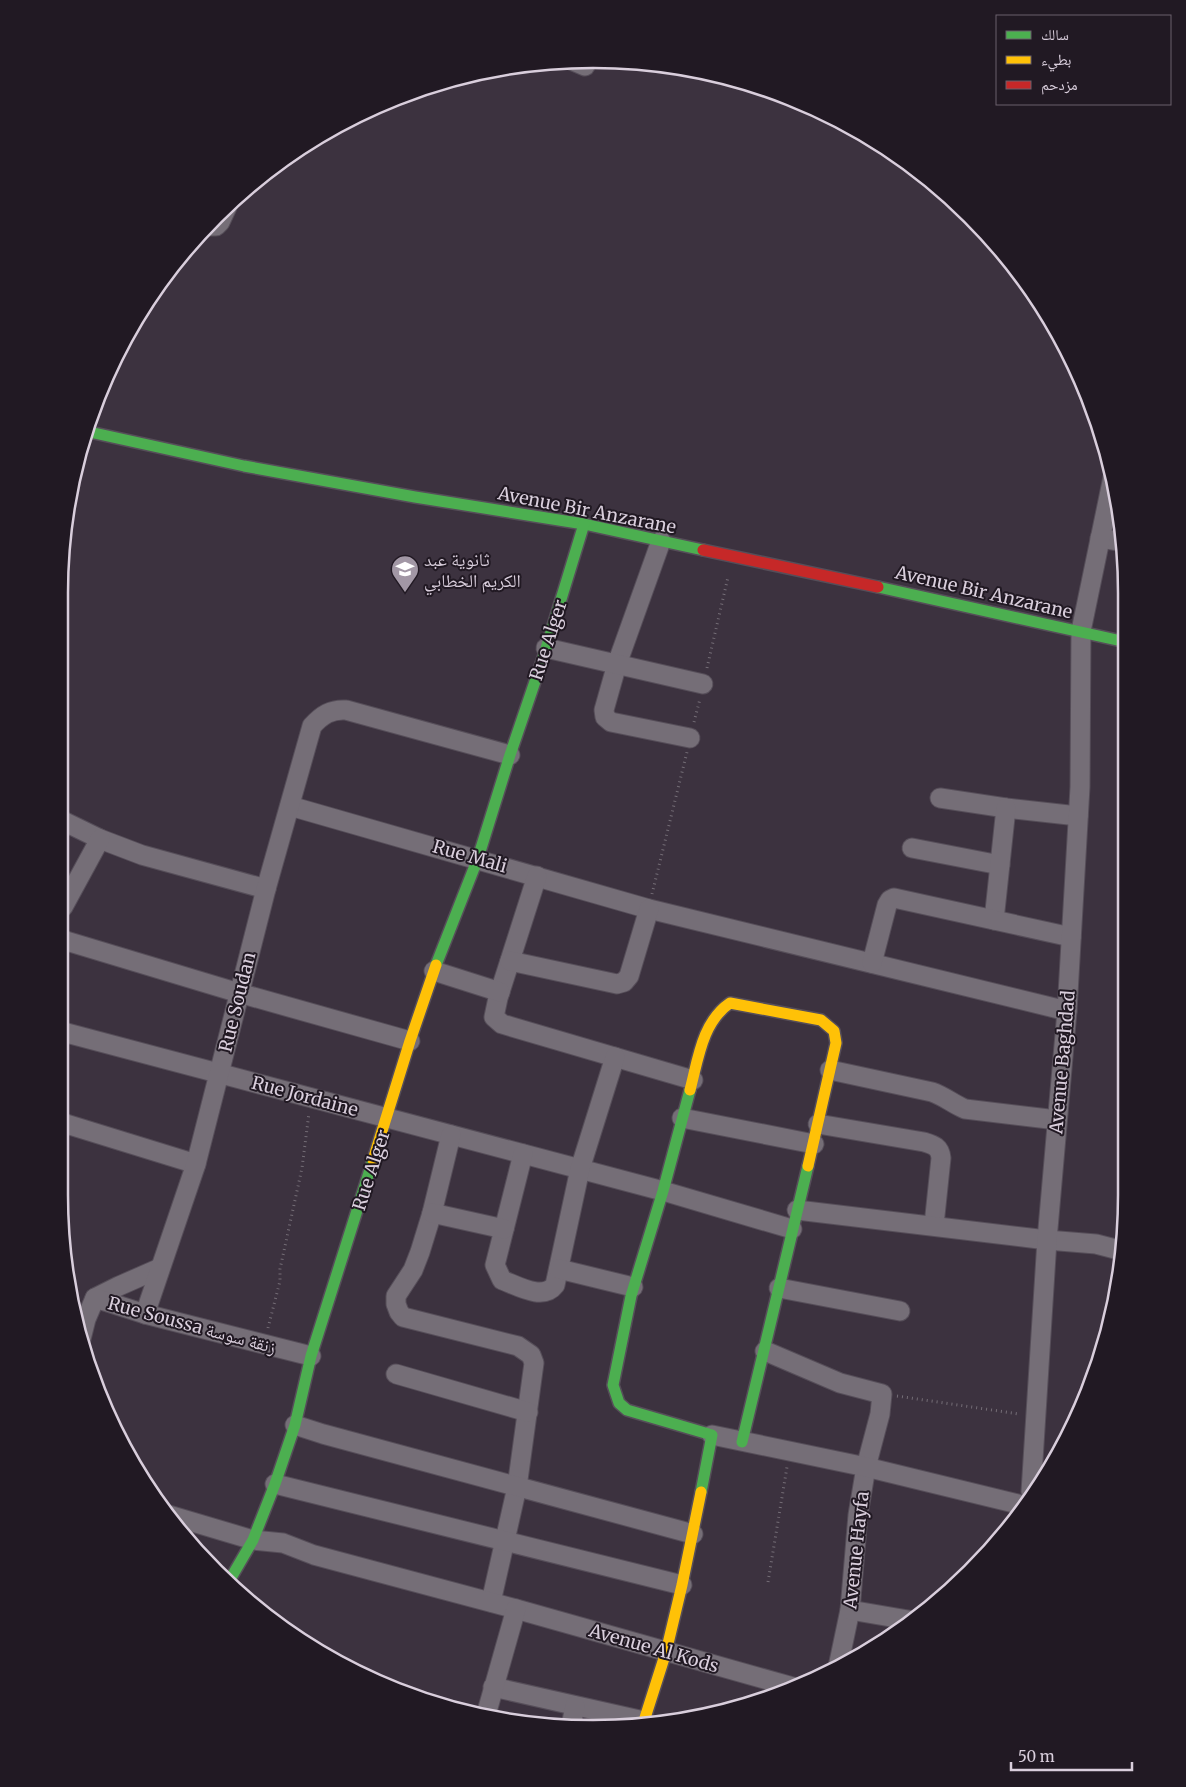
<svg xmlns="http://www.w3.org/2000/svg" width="1186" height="1787" font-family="Merriweather,'Noto Naskh Arabic',serif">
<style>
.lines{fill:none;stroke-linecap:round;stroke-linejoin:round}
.street-casing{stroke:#564e59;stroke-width:21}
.fast-casing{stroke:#564e59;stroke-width:14}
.slow-casing{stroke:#564e59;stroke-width:14}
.jam-casing{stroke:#564e59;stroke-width:14}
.path{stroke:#746d76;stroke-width:3;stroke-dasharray:1 4;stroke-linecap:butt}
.street{stroke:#756e77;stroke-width:19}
.fast{stroke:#4caf50;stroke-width:11}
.slow{stroke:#ffc107;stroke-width:11}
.jam{stroke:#c62828;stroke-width:11}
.labels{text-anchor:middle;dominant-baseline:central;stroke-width:4;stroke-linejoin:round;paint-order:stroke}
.street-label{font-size:18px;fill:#d9cedc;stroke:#211923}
.poi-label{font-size:18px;fill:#d9cedc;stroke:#211923;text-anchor:start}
.rim{fill:none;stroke:#d9cedc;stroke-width:2.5}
</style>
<rect width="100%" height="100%" fill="#3c323f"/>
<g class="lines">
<g class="street-casing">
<g id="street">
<path d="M571,60l14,6"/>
<path d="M207,226h9l4,-4 7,-15"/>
<path d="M1100,538l23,4"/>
<path d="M661,541l-44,123 -13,46 1,7 6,5 79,16"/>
<path d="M546,648l157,36"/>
<path d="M940,798l66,10 72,8"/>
<path d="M290,806l359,103 418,102"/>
<path d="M63,821l37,18 42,16 124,34"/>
<path d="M912,848l88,17"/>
<path d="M537,876l-39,122 -4,19 8,7 191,56"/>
<path d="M63,907l37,-68"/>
<path d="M994,920l12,-112"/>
<path d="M63,940l176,53 171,48"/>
<path d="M510,961l107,23 7,-2 5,-6 20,-67"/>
<path d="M872,963l15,-58 3,-5 4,-2 177,39"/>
<path d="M434,971l66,21"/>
<path d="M63,1032l600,159 129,38"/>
<path d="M830,1070l102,22c12,4 21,12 33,17l92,11"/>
<path d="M682,1118l132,26"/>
<path d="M63,1123l133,41"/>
<path d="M818,1124l106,18c10,3 16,5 17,16l-7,67"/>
<path d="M451,1135l-19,78 -12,39 -7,18 -17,26v8l3,8 4,5 115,29 13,9 3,8 -17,124 -26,115"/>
<path d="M523,1154l-28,111 7,15c16,6 41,21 53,5l25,-116 35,-112"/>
<path d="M797,1210l250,30 49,4 27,7"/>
<path d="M432,1213l72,16"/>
<path d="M559,1269l74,18"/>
<path d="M779,1288l121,23"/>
<path d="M95,1298l24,-12 41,-18"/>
<path d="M145,1314l51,-150 70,-275 46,-163c10,-11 19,-17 34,-16l164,45"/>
<path d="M81,1339l5,-20 9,-21 50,16 166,42"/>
<path d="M765,1351l75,32 42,11 -2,20 -14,53 -8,48 -8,95 -12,57"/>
<path d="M396,1374l132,38"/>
<path d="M295,1425l28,9 370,100"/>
<path d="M712,1435l154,32 156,38"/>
<path d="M275,1484l407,101"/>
<path d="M1031,1492l16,-252 20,-229 13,-224 1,-156 32,-154"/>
<path d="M169,1515l84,25 30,3 31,12 202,54 277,78"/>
<path d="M850,1610l64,11"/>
<path d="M493,1687l151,34"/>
<path d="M486,1715l30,-106"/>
<path d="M571,1726l4,-20"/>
</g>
</g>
<g class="fast-casing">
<g id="fast">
<path d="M85,431l159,35 171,31 169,27 119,26"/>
<path d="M878,587l248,55"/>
<path d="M436,965l42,-107 32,-103 34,-100 40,-131"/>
<path d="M690,1090l-27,101 -32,105 -18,89 6,18 8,7 85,25 -11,57"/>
<path d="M742,1442l66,-276"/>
<path d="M228,1583l25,-43 22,-56 20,-59 16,-69 62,-196"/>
</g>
</g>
<g class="slow-casing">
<g id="slow">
<path d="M690,1090c8,-30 12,-68 40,-87l91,17 13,11 2,12 -28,123"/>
<path d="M373,1160l37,-119 26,-76"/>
<path d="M644,1721l22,-69 16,-67 19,-93"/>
</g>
</g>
<g class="jam-casing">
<path id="jam" d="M703,550l175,37"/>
</g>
<g class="path">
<path d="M707,668l21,-91"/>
<path d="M694,722l6,-23"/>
<path d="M652,894l35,-142"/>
<path d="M268,1328l12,-47v-12l22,-101 7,-55"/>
<path d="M897,1396l122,18"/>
<path d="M768,1582l19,-115"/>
</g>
<use href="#street" class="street"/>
<use href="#fast" class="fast"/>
<use href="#slow" class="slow"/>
<use href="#jam" class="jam"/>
</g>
<defs>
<g id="school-pin" transform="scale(1.4375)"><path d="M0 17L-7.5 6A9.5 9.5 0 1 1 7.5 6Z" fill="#a297a5" stroke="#211923"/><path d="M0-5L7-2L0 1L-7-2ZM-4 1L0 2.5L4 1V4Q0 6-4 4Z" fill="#fff"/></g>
</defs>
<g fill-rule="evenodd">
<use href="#school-pin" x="405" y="569"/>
</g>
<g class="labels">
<g class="street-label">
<text transform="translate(587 510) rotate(11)">Avenue Bir Anzarane</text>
<text transform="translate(984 592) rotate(13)">Avenue Bir Anzarane</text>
<text transform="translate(548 640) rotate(-72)">Rue Alger</text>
<text transform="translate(470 856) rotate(16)">Rue Mali</text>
<text transform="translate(237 1002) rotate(-76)">Rue Soudan</text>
<text transform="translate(1062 1062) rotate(-85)">Avenue Baghdad</text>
<text transform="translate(305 1096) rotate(15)">Rue Jordaine</text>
<text transform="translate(371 1170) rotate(-72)">Rue Alger</text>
<text transform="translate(192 1325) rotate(15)">Rue Soussa زنقة سوسة</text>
<text transform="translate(856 1550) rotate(-84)">Avenue Hayfa</text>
<text transform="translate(654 1648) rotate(16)">Avenue Al Kods</text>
</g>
<g class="poi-label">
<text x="424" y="559">ثانوية عبد<tspan x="424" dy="21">الكريم الخطابي</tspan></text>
</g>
</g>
<path d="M0 0H1186V1787H0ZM593 68H593A525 525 0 0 1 1118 593V1195A525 525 0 0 1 593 1720H593A525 525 0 0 1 68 1195V593A525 525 0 0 1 593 68Z" fill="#211923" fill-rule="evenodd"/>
<path class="rim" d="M593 68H593A525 525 0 0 1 1118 593V1195A525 525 0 0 1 593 1720H593A525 525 0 0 1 68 1195V593A525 525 0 0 1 593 68Z"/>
<rect x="996" y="15" width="175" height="90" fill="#211923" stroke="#6b616d"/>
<rect x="1006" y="31" width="25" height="8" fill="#4caf50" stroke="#6b616d"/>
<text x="1041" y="40" font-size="15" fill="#d9cedc">سالك</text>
<rect x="1006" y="56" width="25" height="8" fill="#ffc107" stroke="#6b616d"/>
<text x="1041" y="65" font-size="15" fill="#d9cedc">بطيء</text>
<rect x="1006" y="81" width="25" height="8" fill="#c62828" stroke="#6b616d"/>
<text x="1041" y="90" font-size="15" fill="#d9cedc">مزدحم</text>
<path d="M1011 1762v8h121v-8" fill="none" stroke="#d9cedc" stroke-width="2.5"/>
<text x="1018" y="1762" font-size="15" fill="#d9cedc" stroke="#211923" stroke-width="4" paint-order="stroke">50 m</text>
</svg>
